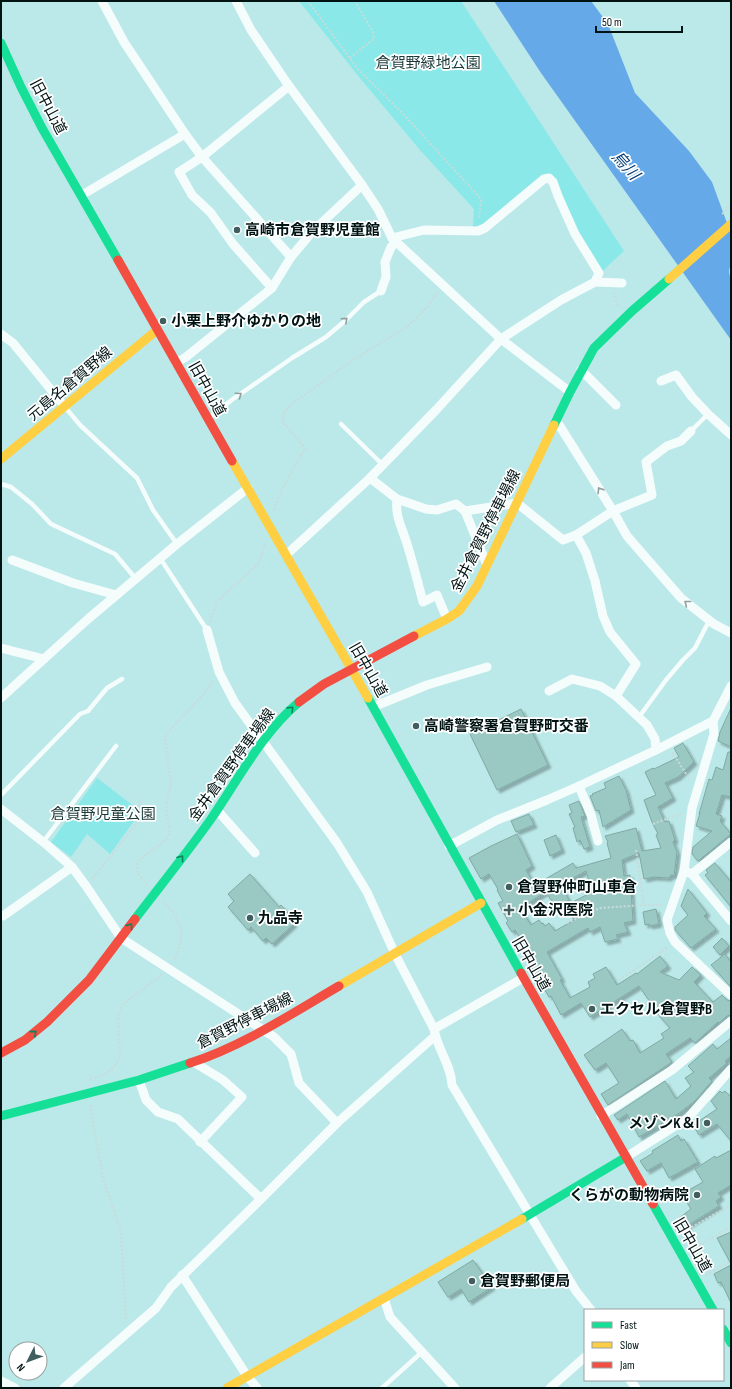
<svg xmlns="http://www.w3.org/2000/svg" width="732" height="1389" font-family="'Sofia Sans Condensed','Noto Sans JP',sans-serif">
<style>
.green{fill:#8ae9e8}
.water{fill:#66a9e9}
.building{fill:#9ac9c3;stroke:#80a9a4;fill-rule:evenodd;filter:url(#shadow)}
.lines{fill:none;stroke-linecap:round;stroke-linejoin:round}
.path{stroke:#cbdada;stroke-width:2;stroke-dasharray:2 2;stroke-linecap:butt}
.lane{stroke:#f5fcfc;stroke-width:4.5}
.street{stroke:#f5fcfc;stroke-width:9}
.fast{stroke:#16e098;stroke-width:9}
.slow{stroke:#ffcf43;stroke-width:9}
.jam{stroke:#f24e42;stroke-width:9}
.oneway{stroke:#939f9f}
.oneway2{stroke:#0c845c}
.poi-dot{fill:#415e5e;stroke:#fff;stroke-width:1.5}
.labels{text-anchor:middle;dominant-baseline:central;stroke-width:3.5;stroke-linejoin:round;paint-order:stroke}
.park-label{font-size:15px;fill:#1a3a39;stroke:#fff}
.street-label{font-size:15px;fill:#001313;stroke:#fff}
.poi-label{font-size:15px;font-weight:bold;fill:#001313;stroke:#fff;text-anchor:start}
.water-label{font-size:16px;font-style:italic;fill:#023a74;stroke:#fff}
</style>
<defs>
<filter id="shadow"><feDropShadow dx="3" dy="3" stdDeviation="1" flood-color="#0004"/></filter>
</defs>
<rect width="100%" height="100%" fill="#bbe8e8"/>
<g class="green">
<path d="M299,1h162l163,250 -12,11 -11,11 -24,-42 -27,-55 -66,48 -11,3 1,-18 -54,-59 -61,-73z"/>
<path d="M97,778l38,29 -1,14 -24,33 -23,-20 -16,23 -20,-15z"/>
</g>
<path class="water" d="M494,1h97l17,23 27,69 54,58 23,31 19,52v31c-3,5 -2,9 0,14v61l-190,-267z"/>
<g class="building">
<path d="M731,708v39l-13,-6 2,-9z"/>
<path d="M521,709l27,56 -51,25 -27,-56z"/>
<path d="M683,743l11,19 -16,15 -13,6 8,15 -15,9 7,15 4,-1 6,19 -2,2 4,10 -3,24 -3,-1 -1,2 -2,1 -14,-1 -10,2 -5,-26 -17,7 2,16 6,-1 3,46 -9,2 4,9 -12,3 2,4 -13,3 -5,-15 -10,5 -2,-4 -41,24 15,27 -2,1 10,18 20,-11 -2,-5 7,-4 -2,-4 13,-7 11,18 19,-12 1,1 23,-18 8,10 -8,6 19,8 13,-13 9,8 -7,7 19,20 9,-7 5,5 4,1v14l-4,1 -8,7 -1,-1 -23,21 -5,-5 -24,16 6,8 -64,43 -7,-11 18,-11 -13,-20 -11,7 -11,-15 38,-26 8,12 3,-1 7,13 24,-15 -3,-4 9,-6 -9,-10 -22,-32 -49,31 -9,-14 -20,12 -10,-19 -2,1 -28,-48 4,-3 -10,-16 -3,2 -6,-9 2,-2 -10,-18 5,-2 -6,-11 1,-1 -9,-15 -8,5 -12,-21 22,-12 26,-12 15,32 -6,4 9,15 38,-22 3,5 35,-10 -4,-15 1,-1 -3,-6 31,-8 6,23 19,-3 -5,-13 2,-1 -6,-12 -8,-22 12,-5 -11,-23 8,-4 1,1 25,-12 -5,-9zM586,871l6,21 -27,14 9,14 -19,11 -6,-8 -4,3 -2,-3 -1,1 -3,-4 -8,5 -11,-17 26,-16 10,16 13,-8 -9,-15z"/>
<path d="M728,752h3v45l-9,-2 -6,19 6,2 -2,5 11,13 -33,27 -6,-7 1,-7 19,-16 -16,-5 4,-13 -1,1 10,-35 3,1 4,-13 7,3z"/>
<path d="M619,776l7,14 5,20 -28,17 -4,-17 -3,1 -6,-15 3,-1 -1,-1 14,-6 -2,-5z"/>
<path d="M579,801l6,15 -4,1 9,30 -6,2 -4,-9 -3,2 -4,-14 2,-1 -6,-13 3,-1 -3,-8z"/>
<path d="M529,814l5,11 -18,7 -5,-11z"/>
<path d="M556,835l6,15 -12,6 -6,-16z"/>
<path d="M715,863l16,19v25l-26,-32 3,-2 -2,-3z"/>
<path d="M250,874l29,33 2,-2 10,11 -2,2 5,6 -22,20 -6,-6 -3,3 -12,-14 -3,3 -20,-23 6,-6 -6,-7z"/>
<path d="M688,889l19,24 -3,3 12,13 -25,19 -16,-18v-3l13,-12 -7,-9z"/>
<path d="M656,909l3,15 -9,2 -1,-2 -4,1 -2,-13z"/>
<path d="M722,938l7,8 -9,9 -7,-8z"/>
<path d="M725,954l6,8v25l-20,-22z"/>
<path d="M731,1038v18l-6,5 2,2 -18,15 3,3 -17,20 -17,13 -39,23 -12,-23 -9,6 -4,-5 51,-34 11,18 15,-13 -6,-8 9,-6 -6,-6 25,-22 4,5z"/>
<path d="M720,1091l2,2 3,-2 6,6v44l-14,-17 -18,11 -6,-10 24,-16 -6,-8z"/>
<path d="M678,1135l3,6 3,-2 14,23 -29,16 -8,-15 -14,8 -7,-10 13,-8 -1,-2z"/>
<path d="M731,1150v35l-13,8 3,4 -5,4 3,5 -32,20 -1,-2 -3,2 -5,-7 13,-10 -9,-15 21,-12 -8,-13 20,-13 1,2z"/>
<path d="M731,1232v32l-14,-26z"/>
<path d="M473,1260l19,27 -23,15 -8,-13 -13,8 -10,-15z"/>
<path d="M731,1265v38l-10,-21 -3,1 -4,-9z"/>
</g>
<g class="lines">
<g class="path">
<path d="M308,1l49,67 48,48 76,83 -2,20"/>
<path d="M350,58l24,-19 -1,-7 -18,-31"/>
<path d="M722,214l9,-8"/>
<path d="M614,292l1,7 3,7"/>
<path d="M274,510l7,-18 24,-44 -22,-26v-8l9,-10 58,-42 58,-36 19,-19 10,-15"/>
<path d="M210,622l7,-20 41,-38 8,-22"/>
<path d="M672,752l18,28"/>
<path d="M653,824l29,-11"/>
<path d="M636,850l8,55"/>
<path d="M92,879l44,-55 5,-26"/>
<path d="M147,885l-11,-15 3,-10 26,-19 5,-8 -4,-24 5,-26 -6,-45 4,-7 35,-37 9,-13"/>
<path d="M163,901c8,8 19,22 18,34 0,8 -4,17 -7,25"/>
<path d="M567,923l33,-15 44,-3h17"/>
<path d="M619,980l49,-33"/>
<path d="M90,1079l14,-4 10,-8 6,-9 -2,-42 5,-12 39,-29"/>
<path d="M90,1105l14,77 17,50 5,88"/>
<path d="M681,1233l50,-28"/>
<path d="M691,1250l40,-23"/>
<path d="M706,1275l25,-14"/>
</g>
<g class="lane">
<path d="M65,407l15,18 57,53 16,32 24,34"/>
<path d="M209,418l24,-19 59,-41 34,-21 20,-17 18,-18 17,-11"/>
<path d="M341,424l42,41"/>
<path d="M691,431l17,-17"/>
<path d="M1,484l10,3 21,17 19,20 64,30 21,25"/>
<path d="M160,558l47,72"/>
<path d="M639,717l27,-37 17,-20 12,-12 14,-27"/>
<path d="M1,795l79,-81 8,-3 19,-23 15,-9"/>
<path d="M43,842l73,-96"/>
<path d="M382,1388l40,-36"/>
</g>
<g class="street">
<path d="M102,1l22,41 61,92 17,23 89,100"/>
<path d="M236,1l15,29 38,56 73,99 16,24 14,29 109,101 69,53"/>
<path d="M82,195l103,-61"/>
<path d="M595,282l27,1"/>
<path d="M272,288l-39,-44 -22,-31 -19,-18 -13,-23 23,-15 87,-71"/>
<path d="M381,291l5,-14 -1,-15 6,-15 5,-5"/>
<path d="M1,334l12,9 52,64"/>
<path d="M176,363l10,-6 86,-69 19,-31 21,-25 50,-47"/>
<path d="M581,370l35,35"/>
<path d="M661,381l15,-6 16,22 16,17 23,21"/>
<path d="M556,420l57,91 14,25 54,62 33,26 17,9"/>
<path d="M370,478l27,21 29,10 11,1 19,-6 9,7 22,54"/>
<path d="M397,499c-2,18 5,28 10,45 6,19 11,39 16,58l14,-7 10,24"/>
<path d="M465,511l52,-8 46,37 13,-5 37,-24 39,-16 -6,-33 21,-16 14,-5 10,-10"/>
<path d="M576,535l10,18 9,28 8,35 7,16 26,32 -20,32"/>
<path d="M286,555l84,-77 66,-68 65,-71 60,-39 34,-18 4,-9 -24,-39 -17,-38 -5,-14 -4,-4 -5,1 -59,49 -7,3 -54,-1 -32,8"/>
<path d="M12,560l61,23 43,12"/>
<path d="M207,630l12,42 16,31 102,140 30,49 28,62 39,75c3,20 17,35 18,56l104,173 20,33 15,19"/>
<path d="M1,648l43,11"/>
<path d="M731,686l-18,35 1,13 -22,74 -8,63 -17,49 3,13 5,9 56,53"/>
<path d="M549,691l23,-12 28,7 16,10 31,29 8,14 1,11"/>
<path d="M1,698l87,-79 89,-75 71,-56"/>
<path d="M373,707l54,-22 60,-18"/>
<path d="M579,786l12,29 7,26"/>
<path d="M1,809l46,36 25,22 14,19 35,52 153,99 17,17 8,29 38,40"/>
<path d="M217,810l38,43"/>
<path d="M449,846l48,-26 50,-20 32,-14 77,-36 57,-29"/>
<path d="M684,871l8,3 39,47"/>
<path d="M692,874l39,-32"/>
<path d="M3,916l69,-49"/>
<path d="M434,1029l89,-51"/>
<path d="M195,1063l28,17 19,17 -42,45"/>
<path d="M139,1080l7,20 12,12 20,7 83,80"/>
<path d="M601,1116l71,-46 59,-49"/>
<path d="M626,1157l62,-39 43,-49"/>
<path d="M182,1275l65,101 10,12"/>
<path d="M384,1298l6,19 65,71"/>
<path d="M630,1380l6,8"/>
<path d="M1,1381l14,7"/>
<path d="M64,1388l92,-80 15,-21 90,-88 76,-76 98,-87"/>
<path d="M550,1388l35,-31"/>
</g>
<g class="fast">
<path d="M1,43l20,44 21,41 76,132"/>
<path d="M554,425l16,-33 24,-44 38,-37 37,-32"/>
<path d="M368,698l153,275"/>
<path d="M135,919c25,-33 52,-66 76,-100 27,-39 51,-86 88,-117"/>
<path d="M1,1116l138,-36 51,-17"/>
<path d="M653,1204l60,106"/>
<path d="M522,1219l104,-62"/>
<path d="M723,1329l8,14"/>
</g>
<g class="slow">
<path d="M669,279l62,-55"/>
<path d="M1,459l156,-129"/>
<path d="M232,461l136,237"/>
<path d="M414,636l33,-17 12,-8 18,-25 77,-161"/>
<path d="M339,986l142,-83"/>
<path d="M227,1388l295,-169"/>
</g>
<g class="jam">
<path d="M118,260l114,201"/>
<path d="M299,702l25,-18 90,-48"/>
<path d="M521,973l132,231"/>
<path d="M1,1053l24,-13 22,-18 42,-42 46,-61"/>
<path d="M190,1063c53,-17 101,-49 149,-77"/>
</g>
</g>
<defs><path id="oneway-chevron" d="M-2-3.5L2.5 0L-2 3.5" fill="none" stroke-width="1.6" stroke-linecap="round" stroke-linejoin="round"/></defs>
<g class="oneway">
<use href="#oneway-chevron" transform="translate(345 320) rotate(-42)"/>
<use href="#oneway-chevron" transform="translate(239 395) rotate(-35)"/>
<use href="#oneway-chevron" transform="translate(600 490) rotate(-122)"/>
<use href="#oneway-chevron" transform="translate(687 603) rotate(-142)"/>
</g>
<g class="oneway2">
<use href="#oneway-chevron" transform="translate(291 709) rotate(-44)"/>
<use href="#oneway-chevron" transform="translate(181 858) rotate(-53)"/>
<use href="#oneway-chevron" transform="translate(130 926) rotate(-53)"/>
<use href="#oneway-chevron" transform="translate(34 1033) rotate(-40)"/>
</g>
<g class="poi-dot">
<circle cx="237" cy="230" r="4"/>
<circle cx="163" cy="321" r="4"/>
<circle cx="416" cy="726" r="4"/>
<circle cx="509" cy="887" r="4"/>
<path d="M507 904h4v4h4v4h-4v4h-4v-4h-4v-4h4z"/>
<circle cx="250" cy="918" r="4"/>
<circle cx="592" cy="1009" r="4"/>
<circle cx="707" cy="1123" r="4"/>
<circle cx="697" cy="1195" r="4"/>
<circle cx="472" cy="1281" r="4"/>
</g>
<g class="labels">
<g class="park-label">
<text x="428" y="63">倉賀野緑地公園</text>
<text x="103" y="814">倉賀野児童公園</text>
</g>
<g class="street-label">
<text transform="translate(48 107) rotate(62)">旧中山道</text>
<text transform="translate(70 384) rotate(-40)">元島名倉賀野線</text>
<text transform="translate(207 389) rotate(61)">旧中山道</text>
<text transform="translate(486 531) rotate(-63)">金井倉賀野停車場線</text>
<text transform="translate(368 670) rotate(60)">旧中山道</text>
<text transform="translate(232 765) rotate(-54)">金井倉賀野停車場線</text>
<text transform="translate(531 964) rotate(60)">旧中山道</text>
<text transform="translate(245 1021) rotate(-27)">倉賀野停車場線</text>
<text transform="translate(692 1245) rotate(60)">旧中山道</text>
</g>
<g class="poi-label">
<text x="245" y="230">高崎市倉賀野児童館</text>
<text x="171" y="321">小栗上野介ゆかりの地</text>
<text x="424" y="726">高崎警察署倉賀野町交番</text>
<text x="517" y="887">倉賀野仲町山車倉</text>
<text x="518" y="910">小金沢医院</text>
<text x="258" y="918">九品寺</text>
<text x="600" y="1009">エクセル倉賀野B</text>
<text x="699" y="1123" text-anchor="end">メゾンK＆I</text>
<text x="689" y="1195" text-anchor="end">くらがの動物病院</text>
<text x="480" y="1281">倉賀野郵便局</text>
</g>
<g class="water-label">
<text transform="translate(625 166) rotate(48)">烏川</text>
</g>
</g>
<rect width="732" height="1389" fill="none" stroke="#001313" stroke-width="4"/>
<rect x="584" y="1309" width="140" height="72" fill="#ffffff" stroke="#99a1a1"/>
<rect x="592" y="1322" width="20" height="6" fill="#16e098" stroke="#99a1a1"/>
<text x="620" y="1329" font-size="12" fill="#001313">Fast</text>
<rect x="592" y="1342" width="20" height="6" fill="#ffcf43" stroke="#99a1a1"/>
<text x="620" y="1349" font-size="12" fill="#001313">Slow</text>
<rect x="592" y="1362" width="20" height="6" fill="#f24e42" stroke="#99a1a1"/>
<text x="620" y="1369" font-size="12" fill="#001313">Jam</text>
<g transform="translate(28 1361) rotate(228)"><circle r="19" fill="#ffffff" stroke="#99a1a1"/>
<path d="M0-3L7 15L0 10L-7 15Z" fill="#415e5e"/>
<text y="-6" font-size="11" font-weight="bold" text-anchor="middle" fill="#001313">N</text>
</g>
<path d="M596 26v6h86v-6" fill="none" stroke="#001313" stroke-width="2"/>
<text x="602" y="26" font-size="12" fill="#001313" stroke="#ffffff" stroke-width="3" paint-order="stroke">50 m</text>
</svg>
